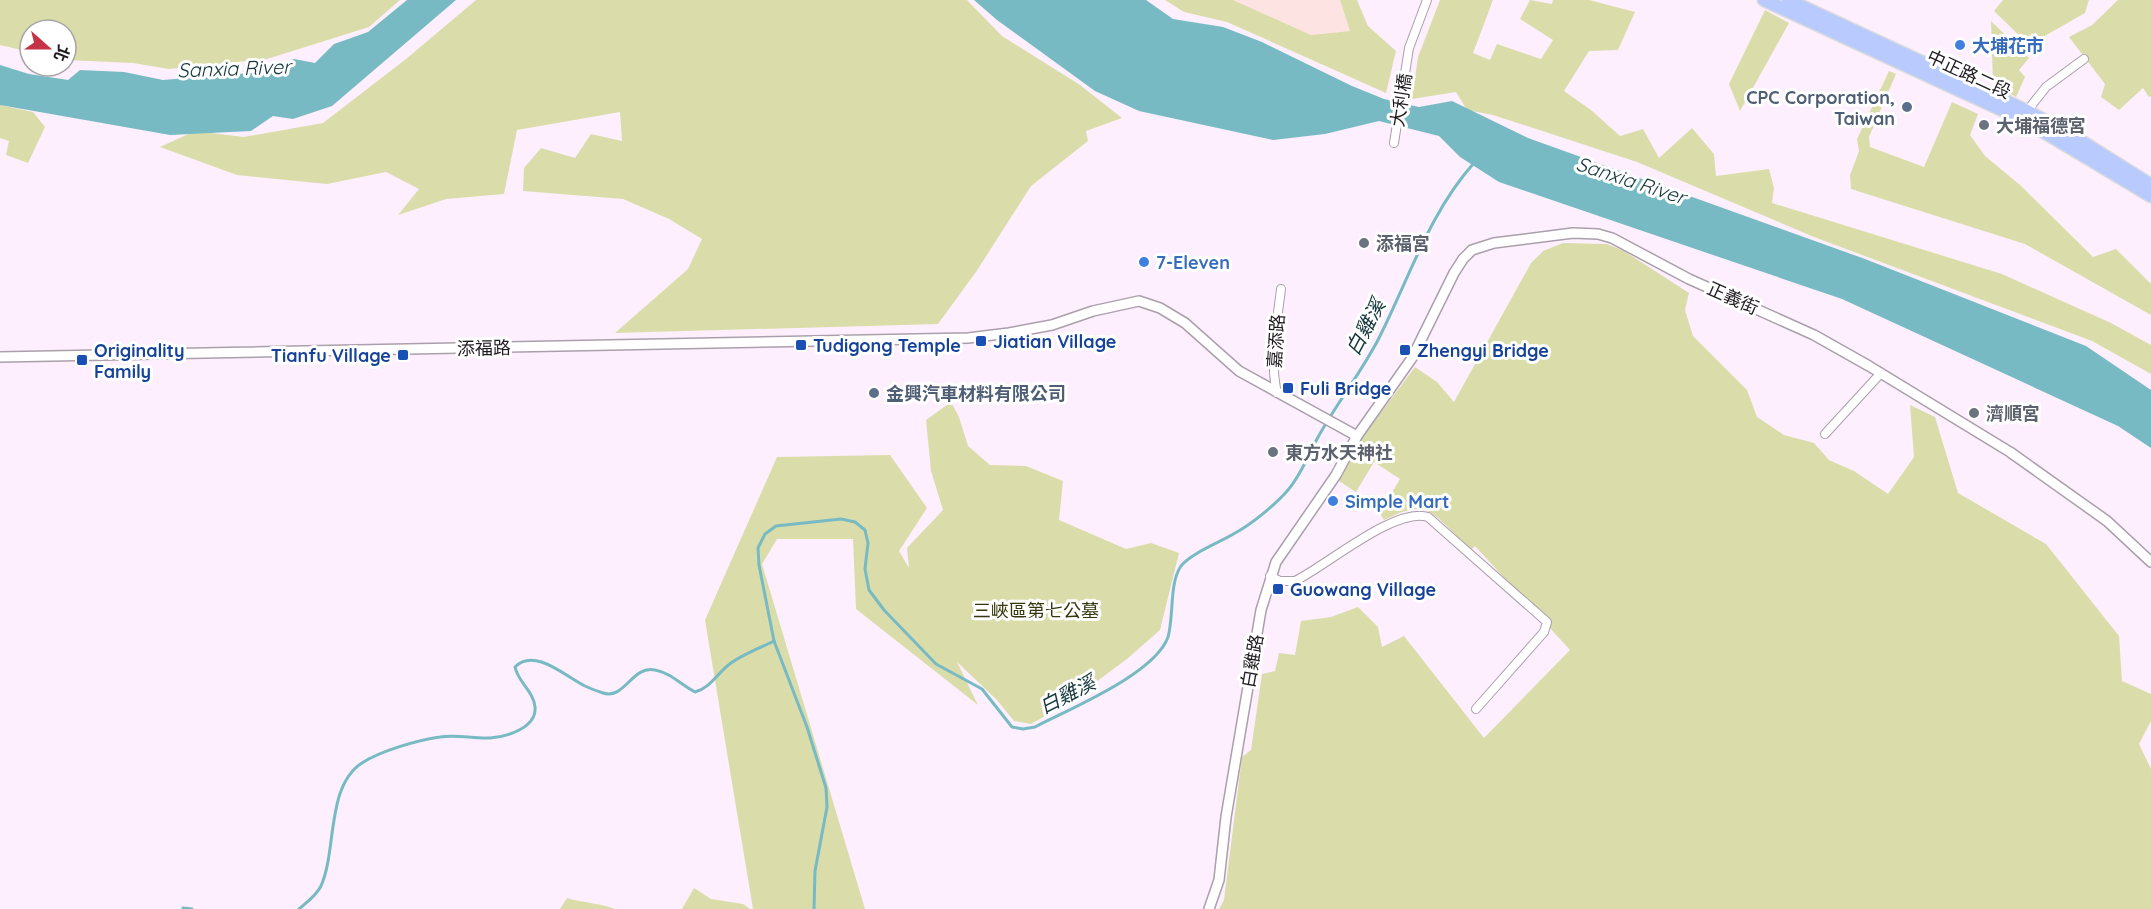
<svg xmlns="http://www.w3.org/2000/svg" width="2151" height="909" font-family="Quicksand,'Noto Sans TC',sans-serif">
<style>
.industrial{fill:#fee3e3}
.green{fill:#daddaa}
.water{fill:#77bac4}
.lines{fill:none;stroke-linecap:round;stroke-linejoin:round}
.stream{stroke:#77bac4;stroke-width:3}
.minor-casing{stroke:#ab9fac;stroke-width:10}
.tertiary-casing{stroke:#ab9fac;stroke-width:12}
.primary-casing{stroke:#dbdbdb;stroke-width:15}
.minor{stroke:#fff;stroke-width:8}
.tertiary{stroke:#fff;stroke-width:9}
.primary{stroke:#b8cafe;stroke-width:12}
.shop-dot{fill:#3f7fe0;stroke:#fff;stroke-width:2}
.service-dot{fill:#5c6f8a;stroke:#fff;stroke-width:2}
.worship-dot{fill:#6b7280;stroke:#fff;stroke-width:2}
.transit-dot{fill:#1a4fb4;stroke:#fff;stroke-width:2}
.labels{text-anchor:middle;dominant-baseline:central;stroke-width:6;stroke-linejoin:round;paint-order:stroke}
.shop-label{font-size:18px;font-weight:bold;fill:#366cbe;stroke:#fff;text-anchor:start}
.street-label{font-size:18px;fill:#201b20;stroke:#fff}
.service-label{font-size:18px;font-weight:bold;fill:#4e5e75;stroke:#fff;text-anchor:end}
.worship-label{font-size:18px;font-weight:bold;fill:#5b616d;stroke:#fff;text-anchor:start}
.transit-label{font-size:18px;font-weight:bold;fill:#164399;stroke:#fff;text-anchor:start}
.park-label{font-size:18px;fill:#36370e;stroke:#fff}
.water-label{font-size:20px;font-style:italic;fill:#15373c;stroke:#fff}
</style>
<rect width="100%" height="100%" fill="#fdeffd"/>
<path class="industrial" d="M1233,0h107l10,31 -39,4z"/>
<g class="green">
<path d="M0,0h400l-31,27 -102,32 -98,10 -36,-6 -67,-3v-30h-36v22l-30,-7z"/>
<path d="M476,0h491l35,36 78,49 42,33 -36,13 2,10 -57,45 -55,86 -38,52 -323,9 73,-64 14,-30 -33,-20 -46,-20 -100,-8 1,-23 17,-20 34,10 16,-24 31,7 -2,-29 -103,18 -13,64 -58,5 -48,16 21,-26 -33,-17 -59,12 -90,-9 -77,-28 35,-16 49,6 79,-14 83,-64z"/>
<path d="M1165,0h68l78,35 39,-4 -10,-31h17l11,26 28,25 -10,42 -159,-71 -43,-10z"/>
<path d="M1440,0h53l-20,53 17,7 7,-16 44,15 12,-19 -33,-21 10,-19 22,4 1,-4h36l46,12 -17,38 -29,1 -25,40 27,19 29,26 23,-7 16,29 33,-30 22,26 2,22 53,-7 5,19 -2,15 230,71 109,49 40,22v29l-59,-33 -278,-104 -177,-75 -144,-47 -26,-5 -11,-18 -44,7 6,-42z"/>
<path d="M2003,0h86l-4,13 -56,32 -35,-34z"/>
<path d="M2118,0h33v96l-2,1 -6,-9 -24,22 -18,-13 4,-13 -36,-47 23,-12z"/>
<path d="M1765,10l24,13 -49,88 -11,-27z"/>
<path d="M1991,21l38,37 -10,12 6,7 -9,20 -23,-13z"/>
<path d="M1889,71l7,3 -27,63 1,10 54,20 28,-65 26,12 -8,21 15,21 35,29 73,72 23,-8 35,35v31l-126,-71 -174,-55 -1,-14 9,-24 -2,-12z"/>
<path d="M0,105l33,7 12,15 -17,36 -22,-8 3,-14 -9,-3z"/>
<path d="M1563,243l44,1 17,7 65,42 -4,17 8,26 54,54 10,27 27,18 30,8 15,17 25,11 34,23 26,-37 -4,-52 25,12 23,76 88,51 73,92 3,45 29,13v27l-12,23 12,25v140h-932l5,-9 18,-143 9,-7 11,-76 13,-3 4,-18 16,2 6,-34 30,-4 27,-10 20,20 4,20 22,-11 80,102 86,-88 -95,-104 -4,4c-11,-10 -37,-41 -51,-41 -13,-1 -25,6 -36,11l-4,-7 20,-34 -26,-17 -18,30 -17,-11 22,-42 54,-72 22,15 17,20 77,-139 12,-12z"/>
<path d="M951,402l8,15 9,29 22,19 36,1 37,15 -4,39 67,29 25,-6 28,10 -19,77 -33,29 -62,46 -34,19 -17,-3 -17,-21 -40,-38 21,43 -122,-96 -3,-70h-76l-15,25 103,345h-112l-48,-289 72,-163 113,-2 37,53 -28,43 10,17 -2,-20 36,-38 -12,-39 -5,-51z"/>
<path d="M694,888l17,11 32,5 7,5h-68z"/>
<path d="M567,898c16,5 33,5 48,11h-55z"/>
</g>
<g class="water">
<path d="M407,0h49l-124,106 -39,13 -20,-3 -22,15 -81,4 -170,-30v-40l29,9 39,6 12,-10 44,2 39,8 98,-8 33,-13 21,4 19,-19 34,-12z"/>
<path d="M974,0h172l27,19 50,8 39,15 90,44 32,13 35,8 33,-6 76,37 337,121 221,87 65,44v58l-33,-22 -276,-127 -343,-117 -39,-25 -21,-21 -60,-15 -54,13 -52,6 -134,-29 -44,-20 -98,-71z"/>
</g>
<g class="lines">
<g class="stream">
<path d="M183,908l9,1"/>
<path d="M299,909c8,-7 17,-13 22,-23 16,-36 5,-100 41,-123 18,-12 56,-23 78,-26 16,-3 34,2 50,1 16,-1 47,-10 45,-31 -1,-15 -17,-25 -20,-40 20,-20 51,10 70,19 6,3 12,5 18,7 22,7 29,-28 52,-23 16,3 26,15 40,22 16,-4 23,-20 36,-29 13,-9 29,-15 43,-22"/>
<path d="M814,909l1,-38 12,-64 -1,-19 -19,-61 -33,-86 -15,-76 -1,-17 7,-14 11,-8 65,-7 14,3 10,8 3,13 -3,26 4,21 15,20 52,54 46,25 30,38 11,2 12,-2c34,-18 120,-53 133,-90 6,-20 1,-54 13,-71 10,-13 40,-24 54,-33 17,-9 41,-29 53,-43 13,-15 20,-34 29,-51 19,-35 44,-66 62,-101 30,-59 50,-125 95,-175"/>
</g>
<g class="minor-casing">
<g id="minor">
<path d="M2027,111l19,-24 38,-28"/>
<path d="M1394,143l15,-95 18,-48"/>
<path d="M1277,393c-8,-35 0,-69 4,-104"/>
<path d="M1825,434l56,-61"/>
<path d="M1270,576l10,5h15c31,-15 101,-75 133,-64l119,105 -3,10 -68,77"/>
</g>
</g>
<g class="tertiary-casing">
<g id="tertiary">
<path d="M0,357l968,-19 41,-5 43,-8 41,-14 46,-10 21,7 25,15 54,48 118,65"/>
<path d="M1209,909l10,-29 7,-63 35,-207 15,-48 60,-87 21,-39 55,-78 42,-85 9,-14 9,-9 22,-7 79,-10 25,1 14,4 77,41 125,56 55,31 141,86 97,69 44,41"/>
</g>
</g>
<g class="primary-casing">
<g id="primary">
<path d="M1764,0l260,120 127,76"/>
<path d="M1788,0l239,111 46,25 78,49"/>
</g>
</g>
<use href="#minor" class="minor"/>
<use href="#tertiary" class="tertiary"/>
<use href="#primary" class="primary"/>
</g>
<g class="shop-dot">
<circle cx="1960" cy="45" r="6"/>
<circle cx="1144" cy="262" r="6"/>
<circle cx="1333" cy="501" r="6"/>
</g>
<g class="service-dot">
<circle cx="1907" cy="107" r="6"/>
<circle cx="874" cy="393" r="6"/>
</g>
<g class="worship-dot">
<circle cx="1984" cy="125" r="6"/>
<circle cx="1364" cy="243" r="6"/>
<circle cx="1974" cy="413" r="6"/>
<circle cx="1273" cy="452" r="6"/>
</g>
<g class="transit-dot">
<rect x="975" y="335" width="12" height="12" rx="3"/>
<rect x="795" y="339" width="12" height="12" rx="3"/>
<rect x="1399" y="344" width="12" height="12" rx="3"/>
<rect x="397" y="349" width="12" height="12" rx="3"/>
<rect x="76" y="354" width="12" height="12" rx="3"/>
<rect x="1282" y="382" width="12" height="12" rx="3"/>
<rect x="1272" y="583" width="12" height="12" rx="3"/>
</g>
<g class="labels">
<g class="shop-label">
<text x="1972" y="45">大埔花市</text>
<text x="1156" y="262">7-Eleven</text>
<text x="1345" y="501">Simple Mart</text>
</g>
<g class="street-label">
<text transform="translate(1969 74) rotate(25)">中正路二段</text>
<text transform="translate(1401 100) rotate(-81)">大利橋</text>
<text transform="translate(1733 298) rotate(24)">正義街</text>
<text transform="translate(1276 341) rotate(-86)">嘉添路</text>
<text transform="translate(484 348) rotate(-1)">添福路</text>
<text transform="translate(1252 661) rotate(-80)">白雞路</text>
</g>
<g class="service-label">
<text x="1895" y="97">CPC Corporation,<tspan x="1895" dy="21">Taiwan</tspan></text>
<text x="886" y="393" text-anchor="start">金興汽車材料有限公司</text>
</g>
<g class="worship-label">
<text x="1996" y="125">大埔福德宮</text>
<text x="1376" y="243">添福宮</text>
<text x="1986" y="413">濟順宮</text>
<text x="1285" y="452">東方水天神社</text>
</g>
<g class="transit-label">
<text x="993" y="341">Jiatian Village</text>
<text x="813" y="345">Tudigong Temple</text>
<text x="94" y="350">Originality<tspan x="94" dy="21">Family</tspan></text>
<text x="1417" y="350">Zhengyi Bridge</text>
<text x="391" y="355" text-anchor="end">Tianfu Village</text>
<text x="1300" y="388">Fuli Bridge</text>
<text x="1290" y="589">Guowang Village</text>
</g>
<g class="park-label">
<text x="1036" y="610">三峽區第七公墓</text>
</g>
<g class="water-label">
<text transform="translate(234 68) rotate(-2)">Sanxia River</text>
<text transform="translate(1631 180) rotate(18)">Sanxia River</text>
<text transform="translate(1365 327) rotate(-62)">白雞溪</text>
<text transform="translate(1067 694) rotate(-27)">白雞溪</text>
</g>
</g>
<g transform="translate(48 48) rotate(111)"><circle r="28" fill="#ffffff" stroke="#a6a4a6" stroke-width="1.5"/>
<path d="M0-4.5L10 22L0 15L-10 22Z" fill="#c43446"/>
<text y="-9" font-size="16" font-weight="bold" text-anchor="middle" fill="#201b20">北</text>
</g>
</svg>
